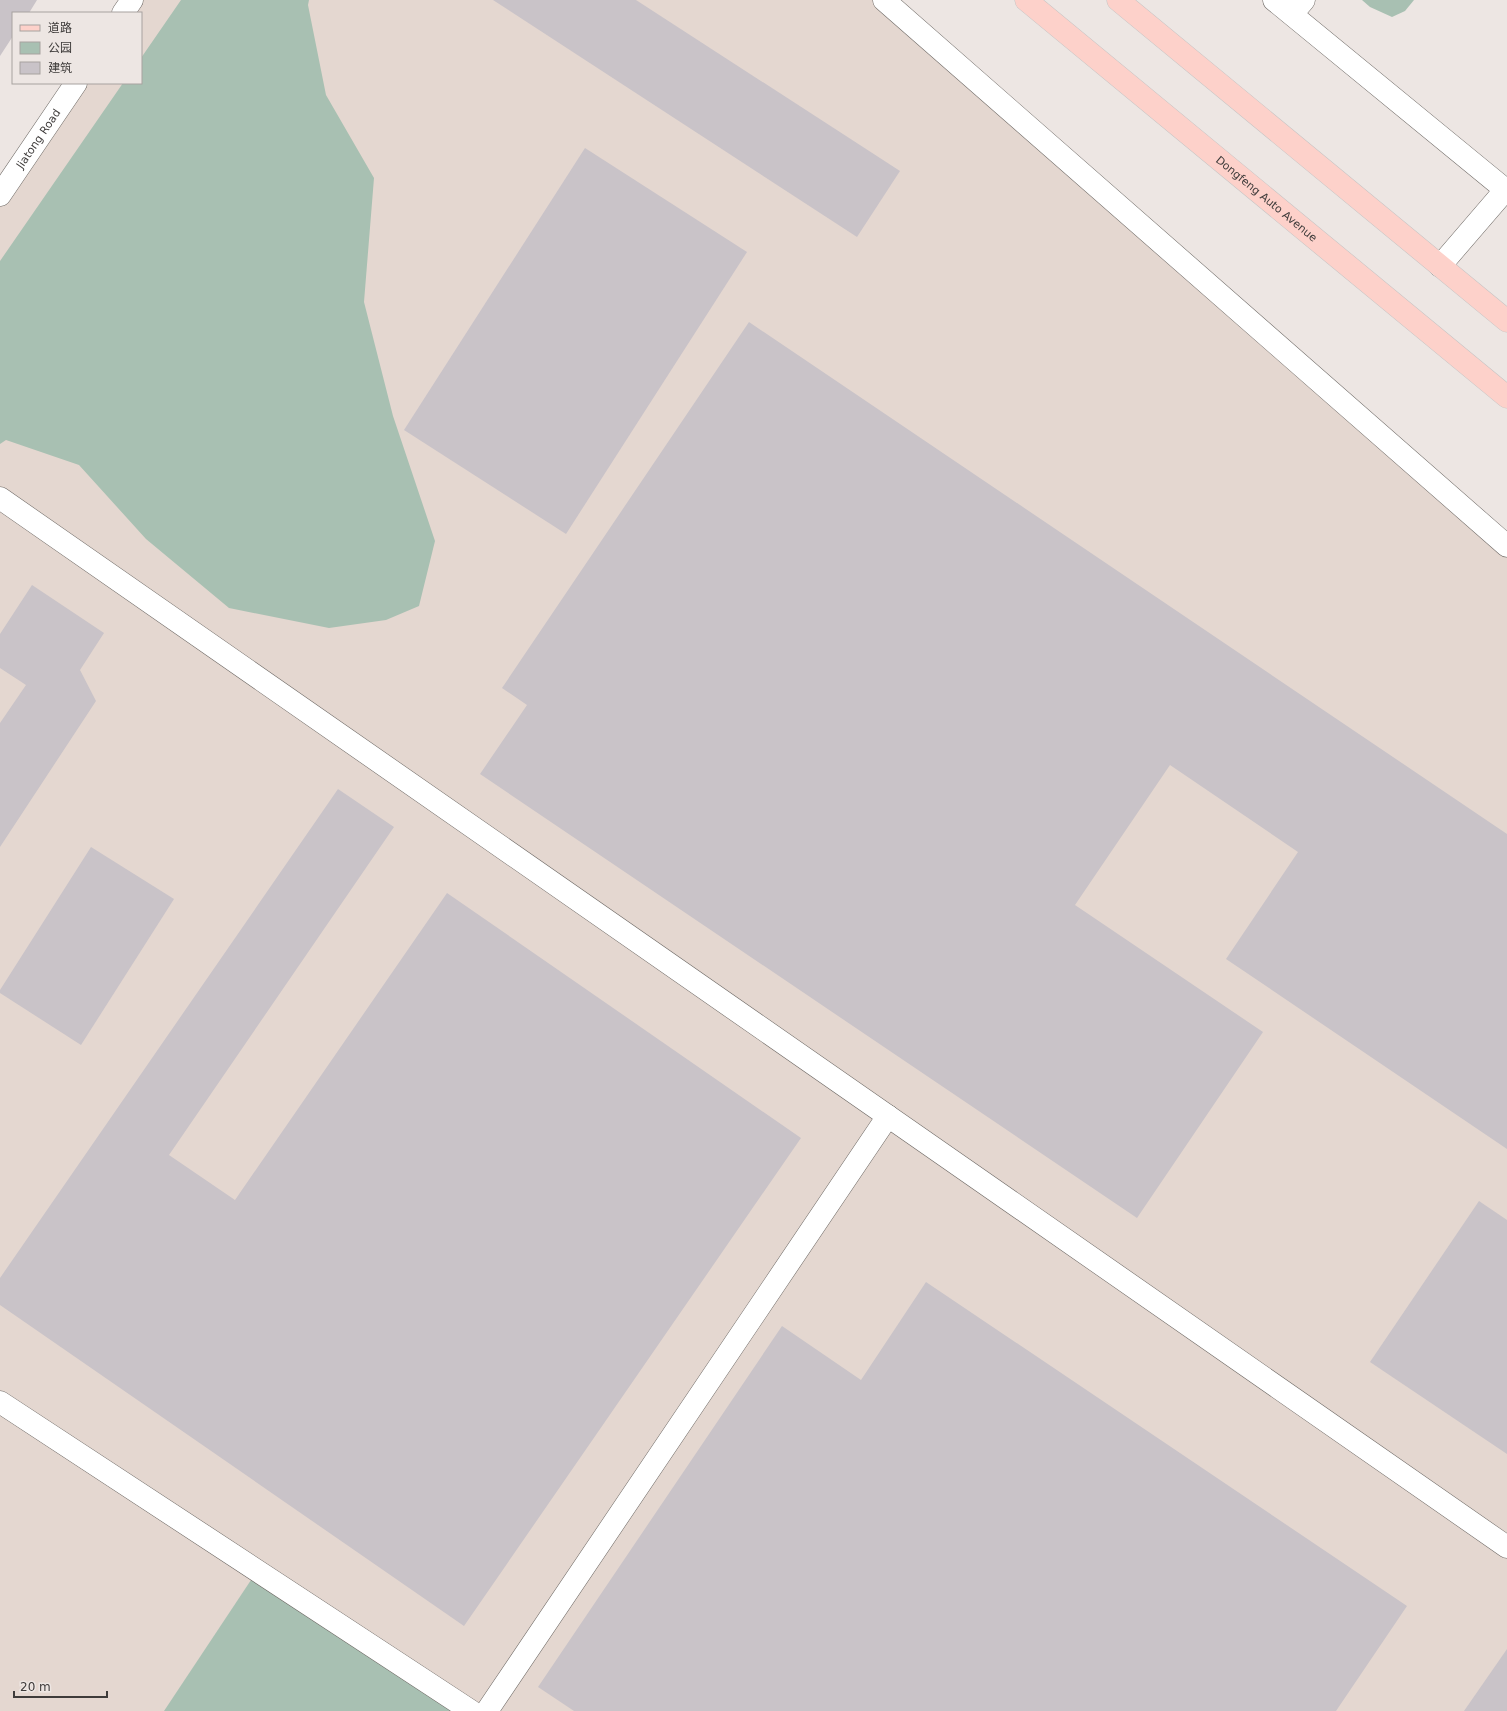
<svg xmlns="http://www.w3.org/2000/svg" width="1507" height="1711" font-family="'DejaVu Sans','Noto Sans SC',sans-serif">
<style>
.built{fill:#e4d7d0}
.green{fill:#a8c0b2}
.building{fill:#c9c3c8}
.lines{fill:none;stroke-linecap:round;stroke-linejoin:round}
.minor-casing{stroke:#6e6965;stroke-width:23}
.major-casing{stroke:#c5c4c4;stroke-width:23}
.minor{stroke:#fff;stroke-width:22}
.major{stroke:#fdd1ca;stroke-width:22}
.labels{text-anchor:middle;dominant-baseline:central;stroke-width:4;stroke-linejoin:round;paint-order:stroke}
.street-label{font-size:11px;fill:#3e3b3a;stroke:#ede6e3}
</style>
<rect width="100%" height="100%" fill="#ede6e3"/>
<path class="built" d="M132,0h752l623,546v1165h-1507v-1516l76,-112h65v-70h-18z"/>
<g class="green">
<path d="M181,0h128l-1,5 18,90 48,83 -10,124 29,114 42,125 -16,65 -33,14 -57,8 -100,-20 -83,-69 -67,-74 -73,-25 -6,4v-183l123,-178h18v-25z"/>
<path d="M1362,0h52l-9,11 -13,6 -22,-10z"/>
<path d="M257,1571l214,140h-307z"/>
</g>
<g class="building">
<path d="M0,0h37l-8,13h-16v23l-13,20z"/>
<path d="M493,0h143l264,171 -43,66z"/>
<path d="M585,148l162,104 -181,282 -162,-104z"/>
<path d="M749,322l758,512v315l-281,-190 72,-107 -128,-87 -95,140 188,127 -126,186 -657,-444 47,-69 -25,-17z"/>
<path d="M32,585l72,48 -24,37 16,31 -96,146v-124l26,-38 -26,-17v-34z"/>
<path d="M338,789l56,38 -225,328 66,45 212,-307 354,245 -337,488 -464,-321v-27z"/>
<path d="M91,847l83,52 -93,146 -81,-52v-3z"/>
<path d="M1479,1201l28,19v234l-137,-92z"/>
<path d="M926,1282l481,324 -71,105h-762l-36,-24 244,-361 79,54z"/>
<path d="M1507,1649v62h-43z"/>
</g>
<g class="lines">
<g class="minor-casing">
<g id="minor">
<path d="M884,0l623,546"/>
<path d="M1274,0l233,191"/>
<path d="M123,13l9,-13"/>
<path d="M1292,14l12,-14"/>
<path id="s1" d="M0,195l76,-112"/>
<path d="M1440,266l67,-78"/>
<path d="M0,498l1507,1049"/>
<path d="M0,1402l471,309"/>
<path d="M487,1711l401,-595"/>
</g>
</g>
<g class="major-casing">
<g id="major">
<path id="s2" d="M1026,0l481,397"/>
<path d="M1118,0l389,321"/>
</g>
</g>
<use href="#minor" class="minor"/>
<use href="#major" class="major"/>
</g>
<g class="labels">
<g class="street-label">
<text stroke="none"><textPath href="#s1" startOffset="68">Jiatong Road</textPath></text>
<text stroke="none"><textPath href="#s2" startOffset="312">Dongfeng Auto Avenue</textPath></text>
</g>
</g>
<rect x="12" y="12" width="130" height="72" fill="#ede6e3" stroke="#a7a29f"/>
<rect x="20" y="25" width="20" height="6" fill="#fdd1ca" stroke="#a7a29f"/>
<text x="48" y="32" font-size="12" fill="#3e3b3a">道路</text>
<rect x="20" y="42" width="20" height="12" fill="#a8c0b2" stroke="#a7a29f"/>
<text x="48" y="52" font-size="12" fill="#3e3b3a">公园</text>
<rect x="20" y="62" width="20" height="12" fill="#c9c3c8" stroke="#a7a29f"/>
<text x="48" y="72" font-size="12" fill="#3e3b3a">建筑</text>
<path d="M14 1691v6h93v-6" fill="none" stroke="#3e3b3a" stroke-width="2"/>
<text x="20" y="1691" font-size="12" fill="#3e3b3a" stroke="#ede6e3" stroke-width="3" paint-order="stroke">20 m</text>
</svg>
